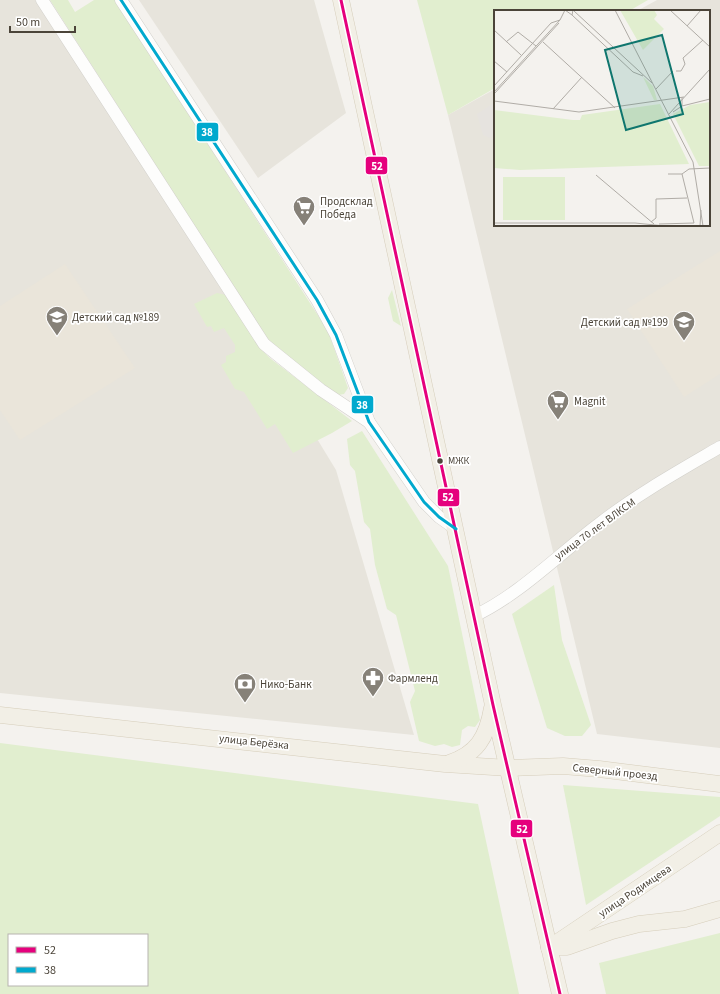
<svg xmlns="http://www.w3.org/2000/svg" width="720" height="994" font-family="'Source Sans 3',sans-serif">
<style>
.residential{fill:#e7e4dc}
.education{fill:#eae5da}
.green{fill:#e1eecf;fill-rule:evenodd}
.parking{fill:#e6e3df}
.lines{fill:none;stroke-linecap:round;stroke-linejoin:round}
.minor-casing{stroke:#d2d0cb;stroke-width:13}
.major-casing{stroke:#d6cebb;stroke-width:17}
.minor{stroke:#fdfdfc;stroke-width:12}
.major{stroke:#f2efe6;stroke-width:16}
.bus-1-casing{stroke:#fff;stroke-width:6}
.bus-2-casing{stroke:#fff;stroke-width:6}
.bus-1{stroke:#e5007d;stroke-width:3}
.bus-2{stroke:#00a9ce;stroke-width:3}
.bus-dot{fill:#4b4439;stroke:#fff;stroke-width:1.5}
.labels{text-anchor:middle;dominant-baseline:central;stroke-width:3.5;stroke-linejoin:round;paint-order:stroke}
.bus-label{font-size:10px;fill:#4b4439;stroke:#fff;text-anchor:start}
.poi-label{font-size:11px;fill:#4b4439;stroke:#fff;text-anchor:start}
.street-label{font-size:11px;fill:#4b4439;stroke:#fff}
.inset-road{fill:none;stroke:#b0aca6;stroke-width:1}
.view{fill:#0f766e;fill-opacity:0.15;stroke:#0f766e;stroke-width:2}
.inset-edge{fill:none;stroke:#4b4439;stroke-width:2}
.line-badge{stroke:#fff;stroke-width:1.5}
.badge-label{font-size:11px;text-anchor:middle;font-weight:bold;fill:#fff}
</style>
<rect width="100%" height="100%" fill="#f4f2ee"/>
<g class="residential">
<path d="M0,0h35l273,424 28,46 78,265 -414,-42z"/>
<path d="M139,0h175l32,113 -88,65z"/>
<path d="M657,0h63v748l-123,-14 -149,-619 47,-26v136h214v-214h-72z"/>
</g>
<g class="education">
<path d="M720,251v123l-36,23 -57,-88z"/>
<path d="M65,264l70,104 -115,72 -20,-30v-104z"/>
</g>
<g class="green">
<path d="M50,0h18l7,12 19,-12h21l213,331 20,57 -4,6 -6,1 -55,-41 -18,-18z"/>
<path d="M417,0h231l-19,11h-134v77l-47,27z"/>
<path d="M392,290l9,36 -8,-5 -5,-23z"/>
<path d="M217,293l9,2 36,55 9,9 81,62 -20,12 -39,20 -18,-29 -8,5 -23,-37 -9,-3 -14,-24 5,-3v-6l9,-4v-7l-11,-17 -10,4 -3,-6 -4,1 -13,-23z"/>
<path d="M362,431l86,135 32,154 -5,7 -7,-1 -6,4 -2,15 -8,2 -8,-3 -9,2 -16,-5 -9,-39 5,-11 -19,-76 -9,-6 -12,-44 -5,-36 -6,-7 -9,-51 -5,-6 -3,-26z"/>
<path d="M554,585l8,55 29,85 -9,11h-17l-18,-8 -35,-114z"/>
<path d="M0,743l478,61 41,190h-519zM9,935h138v50h-138z"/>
<path d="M563,785l157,12v19l-134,89z"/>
<path d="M720,933v61h-114l-7,-31z"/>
</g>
<path class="parking" d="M495,102v33l-5,3 -7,-3 -6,-21z"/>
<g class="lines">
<g class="minor-casing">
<g id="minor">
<path d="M42,0l222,344 57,46 48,32"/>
<path d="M121,0l196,300 19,35 33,87 55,80 15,15 17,12"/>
<path d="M474,616c45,-21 85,-62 125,-92 37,-29 80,-53 121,-77"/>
</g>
</g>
<g class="major-casing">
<g id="major">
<path d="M341,0l152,705 67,289"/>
<path d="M0,715l445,49 64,4 54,-2 36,3 121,15"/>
<path d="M449,763c28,-9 38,-26 43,-55"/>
<path d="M555,947h12l45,-16 27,-7 46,-5 35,-10"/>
<path d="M549,948l171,-115"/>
</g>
</g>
<use href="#minor" class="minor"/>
<use href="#major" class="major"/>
<g class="bus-1-casing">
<path id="bus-1" d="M341,0l152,705 67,289"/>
</g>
<g class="bus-2-casing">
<path id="bus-2" d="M121,0l196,300 19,35 33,87 55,80 15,15 17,12"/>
</g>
<use href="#bus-1" class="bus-1"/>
<use href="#bus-2" class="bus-2"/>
</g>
<defs>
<g id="supermarket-pin" transform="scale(1.15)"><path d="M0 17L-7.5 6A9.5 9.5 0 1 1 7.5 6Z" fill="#868178" stroke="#fff"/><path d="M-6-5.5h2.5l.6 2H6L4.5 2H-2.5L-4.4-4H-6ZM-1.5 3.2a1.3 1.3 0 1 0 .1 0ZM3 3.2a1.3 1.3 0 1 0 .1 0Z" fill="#fff"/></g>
<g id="school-pin" transform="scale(1.15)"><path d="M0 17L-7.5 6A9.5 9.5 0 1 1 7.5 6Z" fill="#868178" stroke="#fff"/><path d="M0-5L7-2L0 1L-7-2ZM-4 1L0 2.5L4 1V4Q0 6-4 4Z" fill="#fff"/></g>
<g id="pharmacy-pin" transform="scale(1.15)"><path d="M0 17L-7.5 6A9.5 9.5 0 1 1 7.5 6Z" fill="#868178" stroke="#fff"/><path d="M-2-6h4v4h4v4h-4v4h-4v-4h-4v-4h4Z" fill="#fff"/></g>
<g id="bank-pin" transform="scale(1.15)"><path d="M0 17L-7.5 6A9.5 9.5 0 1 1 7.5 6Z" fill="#868178" stroke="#fff"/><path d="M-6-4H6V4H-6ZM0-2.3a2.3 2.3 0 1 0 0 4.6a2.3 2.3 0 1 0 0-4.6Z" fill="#fff"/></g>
</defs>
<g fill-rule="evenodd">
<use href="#supermarket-pin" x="304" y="207"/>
<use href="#school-pin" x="57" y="317"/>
<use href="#school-pin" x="684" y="322"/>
<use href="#supermarket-pin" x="558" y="401"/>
<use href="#pharmacy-pin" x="373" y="678"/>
<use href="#bank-pin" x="245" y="684"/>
</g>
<circle class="bus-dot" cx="440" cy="461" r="3.5"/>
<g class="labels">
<g class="bus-label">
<text x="448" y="461">МЖК</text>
</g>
<g class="poi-label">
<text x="320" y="201">Продсклад<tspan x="320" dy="13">Победа</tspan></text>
<text x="72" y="317">Детский сад №189</text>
<text x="668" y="322" text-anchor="end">Детский сад №199</text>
<text x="574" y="401">Magnit</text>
<text x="388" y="678">Фармленд</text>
<text x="260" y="684">Нико-Банк</text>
</g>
<g class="street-label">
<text transform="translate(595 529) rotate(-36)">улица 70 лет ВЛКСМ</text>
<text transform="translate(254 742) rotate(6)">улица Берёзка</text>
<text transform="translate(615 772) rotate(6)">Северный проезд</text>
<text transform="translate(635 891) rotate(-34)">улица Родимцева</text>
</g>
</g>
<g transform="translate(494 10)">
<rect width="216" height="216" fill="#f4f2ee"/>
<path d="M126,0h34l3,5 -3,4 10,10 -21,21zM149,67l10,9 4,14h-3zM216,92v64h-11l-26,-52 17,-9zM166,94l29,60 -169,6 -26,-2v-58l79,10h7l2,-5zM9,167h62v43h-62z" fill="#e1eecf"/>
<path class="inset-road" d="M71,0l7,5 1,-5M121,0l78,152 10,64M176,0l40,37M80,1l78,72M78,5l61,57 10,4M193,16l14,-16M0,20l27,25M12,32l12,-10 18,14M49,32l72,66M0,51l13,11M182,61h5l4,-7 -2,-6 20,-18M0,76l57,-63 9,-3M162,79l17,-18M0,82l66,-72 5,-10M0,84l65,-71M0,91l85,11 105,-15M188,96l28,-7M59,99l29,-32M179,102l9,-6v-9M175,104l41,-45M174,164h14l7,-5 21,-1M102,165l58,49M157,212l5,-4v-19l31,-1M0,213h141l30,3M165,214l35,-1 -12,-49M206,216l1,-16"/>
<path class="view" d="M168,25l21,79 -57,16 -21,-80z"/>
<rect width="216" height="216" class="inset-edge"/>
</g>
<g class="line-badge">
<rect x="196" y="122" width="23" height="20" rx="4" fill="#00a9ce"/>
<rect x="365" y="156" width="23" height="19" rx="4" fill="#e5007d"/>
<rect x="351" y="395" width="23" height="19" rx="4" fill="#00a9ce"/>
<rect x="437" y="488" width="23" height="19" rx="4" fill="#e5007d"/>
<rect x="510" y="819" width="23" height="19" rx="4" fill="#e5007d"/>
</g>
<g class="badge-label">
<text x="207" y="136">38</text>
<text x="377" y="170">52</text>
<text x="362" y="409">38</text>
<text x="448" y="501">52</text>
<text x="522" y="833">52</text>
</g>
<rect x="8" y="934" width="140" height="52" fill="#ffffff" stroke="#b7b4b0"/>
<rect x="16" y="947" width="20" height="6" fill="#e5007d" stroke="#b7b4b0"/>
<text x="44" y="954" font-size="12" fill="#4b4439">52</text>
<rect x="16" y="967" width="20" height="6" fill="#00a9ce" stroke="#b7b4b0"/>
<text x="44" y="974" font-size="12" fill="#4b4439">38</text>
<path d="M10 26v6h65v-6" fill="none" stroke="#4b4439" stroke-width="2"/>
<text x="16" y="26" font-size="12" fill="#4b4439" stroke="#ffffff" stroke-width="3" paint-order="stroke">50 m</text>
</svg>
